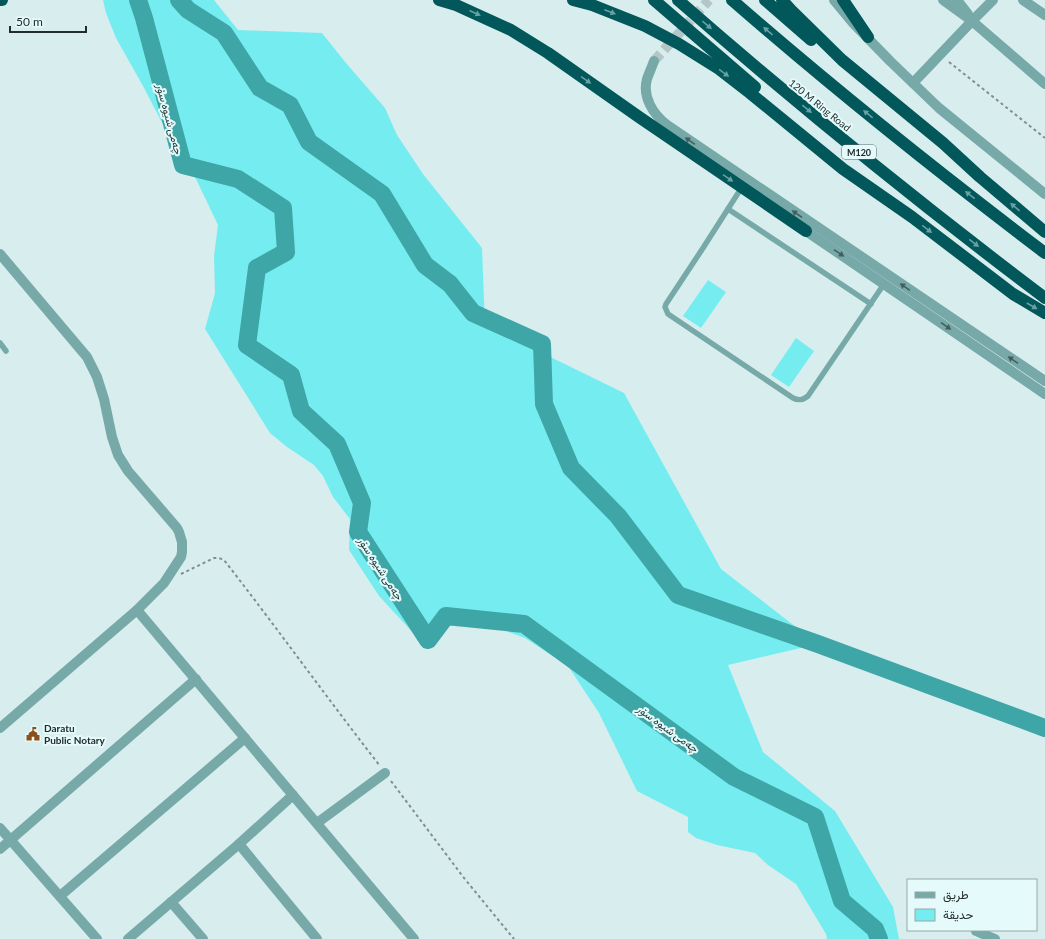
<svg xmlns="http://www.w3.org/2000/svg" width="1045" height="939" font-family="Lato,Vazirmatn,sans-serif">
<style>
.green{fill:#75edf0}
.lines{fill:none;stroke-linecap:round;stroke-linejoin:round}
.river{stroke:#3fa6a8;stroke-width:18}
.tertiary-tunnel{stroke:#b4c6c6;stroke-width:10;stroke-dasharray:10 5;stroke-linecap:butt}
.path{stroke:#808f90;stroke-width:2;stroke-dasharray:3 3;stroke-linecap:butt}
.service{stroke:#77a9a9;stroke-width:5.5}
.minor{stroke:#77a9a9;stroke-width:10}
.tertiary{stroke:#77a9a9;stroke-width:10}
.motorway{stroke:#015759;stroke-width:12}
.oneway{fill:#68a1a2}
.oneway2{fill:#455d5e}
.labels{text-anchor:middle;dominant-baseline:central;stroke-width:4;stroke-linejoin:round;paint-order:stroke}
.shield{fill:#e5fbfb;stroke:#5d696a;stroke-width:1}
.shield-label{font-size:9px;font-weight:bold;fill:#232b2c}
.street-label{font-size:10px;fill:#232b2c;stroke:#e5fbfb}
.poi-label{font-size:10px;font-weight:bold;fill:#232b2c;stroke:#e5fbfb;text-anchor:start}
.water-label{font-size:11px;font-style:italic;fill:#1f3637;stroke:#e5fbfb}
</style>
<rect width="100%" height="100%" fill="#d8eded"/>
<g class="green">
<path d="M103,0h111l24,30 84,3 24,30 39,45 12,27 26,39 59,74 3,77 139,68 97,176 97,75 -90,21 35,87 72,59 58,96 6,32h-72l-1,-5 -30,-50 -28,-19 -13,-12 -38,-8 -21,-7 -8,-6v-15l-51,-26 -38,-78 -31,-47 -43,-28 -59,-22 -50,20 -37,-40 -30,-46 1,-31 -17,-22 -10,-21 -9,-11 -27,-18 -17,-14 -65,-104 10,-36 -1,-37 4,-31 -22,-46 -28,-45 -25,-48 -27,-48 -10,-25z"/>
<path d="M708,280l18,12 -25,36 -18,-12z"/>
<path d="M796,338l18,13 -25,36 -18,-12z"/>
</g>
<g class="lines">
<g class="river">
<path d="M138,0l6,18 39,147 55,14 45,29 3,44 -29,16 -10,77 44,30 10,36 36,33 25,59 -4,29 70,108 18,-24 78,8 210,153 81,40 27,84 33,28 4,10"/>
<path d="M179,0l9,10 36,23 36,55 30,17 19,37 73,52 43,71 25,19 23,29 69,31 2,60 27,64 47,48 60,79 140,49 227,84"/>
</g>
<path class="tertiary-tunnel" d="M654,61l55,-61"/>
<g class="path">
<path d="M949,62l96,76"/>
<path d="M181,574l33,-16h5l5,2c53,68 103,138 156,206"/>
<path d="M391,781l73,97 50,61"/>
</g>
<g class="service">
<path d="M742,187l-39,61 -37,56 -1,3 3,7 125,84c6,3 10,2 15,-2l76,-112"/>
<path d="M728,209l143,95"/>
<path d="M0,343l6,8"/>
</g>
<g class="minor">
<path d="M943,0l29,21 73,63"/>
<path d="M957,0l11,14"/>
<path d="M1023,0l22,15"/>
<path d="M913,83l59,-62 21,-21"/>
<path d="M0,254l87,103 10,20 7,22 8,38 6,18 10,16 49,57 2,4 3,10v10l-1,5 -17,26 -27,27 -137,118"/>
<path d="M137,610l277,329"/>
<path d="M317,823l68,-50"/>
<path d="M0,828l97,111"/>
<path d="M239,844l78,95"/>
<path d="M0,849l196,-170"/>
<path d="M60,896l185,-158"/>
<path d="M171,902l32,37"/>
<path d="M976,931l19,8"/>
<path d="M128,939l111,-95 54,-49"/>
</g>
<g class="tertiary">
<path d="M834,0l19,23 37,38 49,47 106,86"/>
<path d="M654,61c-2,6 -5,12 -7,18 -5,18 6,35 20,46l378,256"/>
<path d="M806,231l239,163"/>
</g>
<g class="motorway">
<path d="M0,0h2"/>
<path d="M439,0l17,5 55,25 37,23 91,64 167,114"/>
<path d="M573,0l19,5 53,21 34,18 40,25 31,24 93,76 69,48 101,77 32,19"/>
<path d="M654,0l101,87"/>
<path d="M678,0c119,104 241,203 367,298"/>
<path d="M732,0c101,88 206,172 313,253"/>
<path d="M765,0l46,40"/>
<path d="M782,0l9,10 51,50 101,83 37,34 65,55"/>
<path d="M843,0l25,37"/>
</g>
</g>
<defs><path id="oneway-solid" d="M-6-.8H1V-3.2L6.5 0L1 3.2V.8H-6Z"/></defs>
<g class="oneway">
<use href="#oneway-solid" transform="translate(610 12) rotate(21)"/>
<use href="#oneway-solid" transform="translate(475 13) rotate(24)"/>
<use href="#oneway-solid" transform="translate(707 25) rotate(40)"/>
<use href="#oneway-solid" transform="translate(768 31) rotate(-140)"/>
<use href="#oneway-solid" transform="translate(724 73) rotate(36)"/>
<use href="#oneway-solid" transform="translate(586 80) rotate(35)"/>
<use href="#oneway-solid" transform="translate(807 109) rotate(39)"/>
<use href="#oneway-solid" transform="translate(868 114) rotate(-141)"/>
<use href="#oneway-solid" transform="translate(728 178) rotate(34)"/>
<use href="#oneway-solid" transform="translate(970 195) rotate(-142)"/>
<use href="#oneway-solid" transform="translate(1015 207) rotate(-140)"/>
<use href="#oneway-solid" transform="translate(927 229) rotate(38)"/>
<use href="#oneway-solid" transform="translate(974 243) rotate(38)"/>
<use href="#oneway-solid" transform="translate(1032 306) rotate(30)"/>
</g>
<g class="oneway2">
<use href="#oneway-solid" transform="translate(690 141) rotate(-146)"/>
<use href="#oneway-solid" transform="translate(797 214) rotate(-146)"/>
<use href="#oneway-solid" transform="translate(839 253) rotate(34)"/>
<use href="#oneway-solid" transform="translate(905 287) rotate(-146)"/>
<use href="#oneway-solid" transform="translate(946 326) rotate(34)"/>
<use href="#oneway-solid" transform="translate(1013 360) rotate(-146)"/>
</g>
<defs>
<g id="civic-bare" transform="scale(1.08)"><path d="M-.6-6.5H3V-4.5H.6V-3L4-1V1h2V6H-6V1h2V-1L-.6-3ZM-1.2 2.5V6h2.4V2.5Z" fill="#8e4e18" stroke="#e5fbfb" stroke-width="2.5" paint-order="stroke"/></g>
</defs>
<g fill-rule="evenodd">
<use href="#civic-bare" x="33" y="734"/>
</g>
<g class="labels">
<rect class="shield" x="842" y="145" width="34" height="14" rx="3"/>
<g class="shield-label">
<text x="859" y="152">M120</text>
</g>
<g class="street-label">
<text transform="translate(820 105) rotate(39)">120 M Ring Road</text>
</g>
<g class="poi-label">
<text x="44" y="728">Daratu<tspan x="44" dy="12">Public Notary</tspan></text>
</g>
<g class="water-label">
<text transform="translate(170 119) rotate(75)">چەمی شیوە سۆر</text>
<text transform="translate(381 568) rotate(57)">چەمی شیوە سۆر</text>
<text transform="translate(668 728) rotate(36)">چەمی شیوە سۆر</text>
</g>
</g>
<rect x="907" y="879" width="130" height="52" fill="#e5fbfb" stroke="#97a8a8"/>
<rect x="915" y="892" width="20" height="6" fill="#77a9a9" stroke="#97a8a8"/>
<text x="943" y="899" font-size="12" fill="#232b2c">طريق</text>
<rect x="915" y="909" width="20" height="12" fill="#75edf0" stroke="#97a8a8"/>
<text x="943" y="919" font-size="12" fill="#232b2c">حديقة</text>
<path d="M10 26v6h76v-6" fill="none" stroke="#232b2c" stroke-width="2"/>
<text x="16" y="26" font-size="12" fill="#232b2c" stroke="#e5fbfb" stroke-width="3" paint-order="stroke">50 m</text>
</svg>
